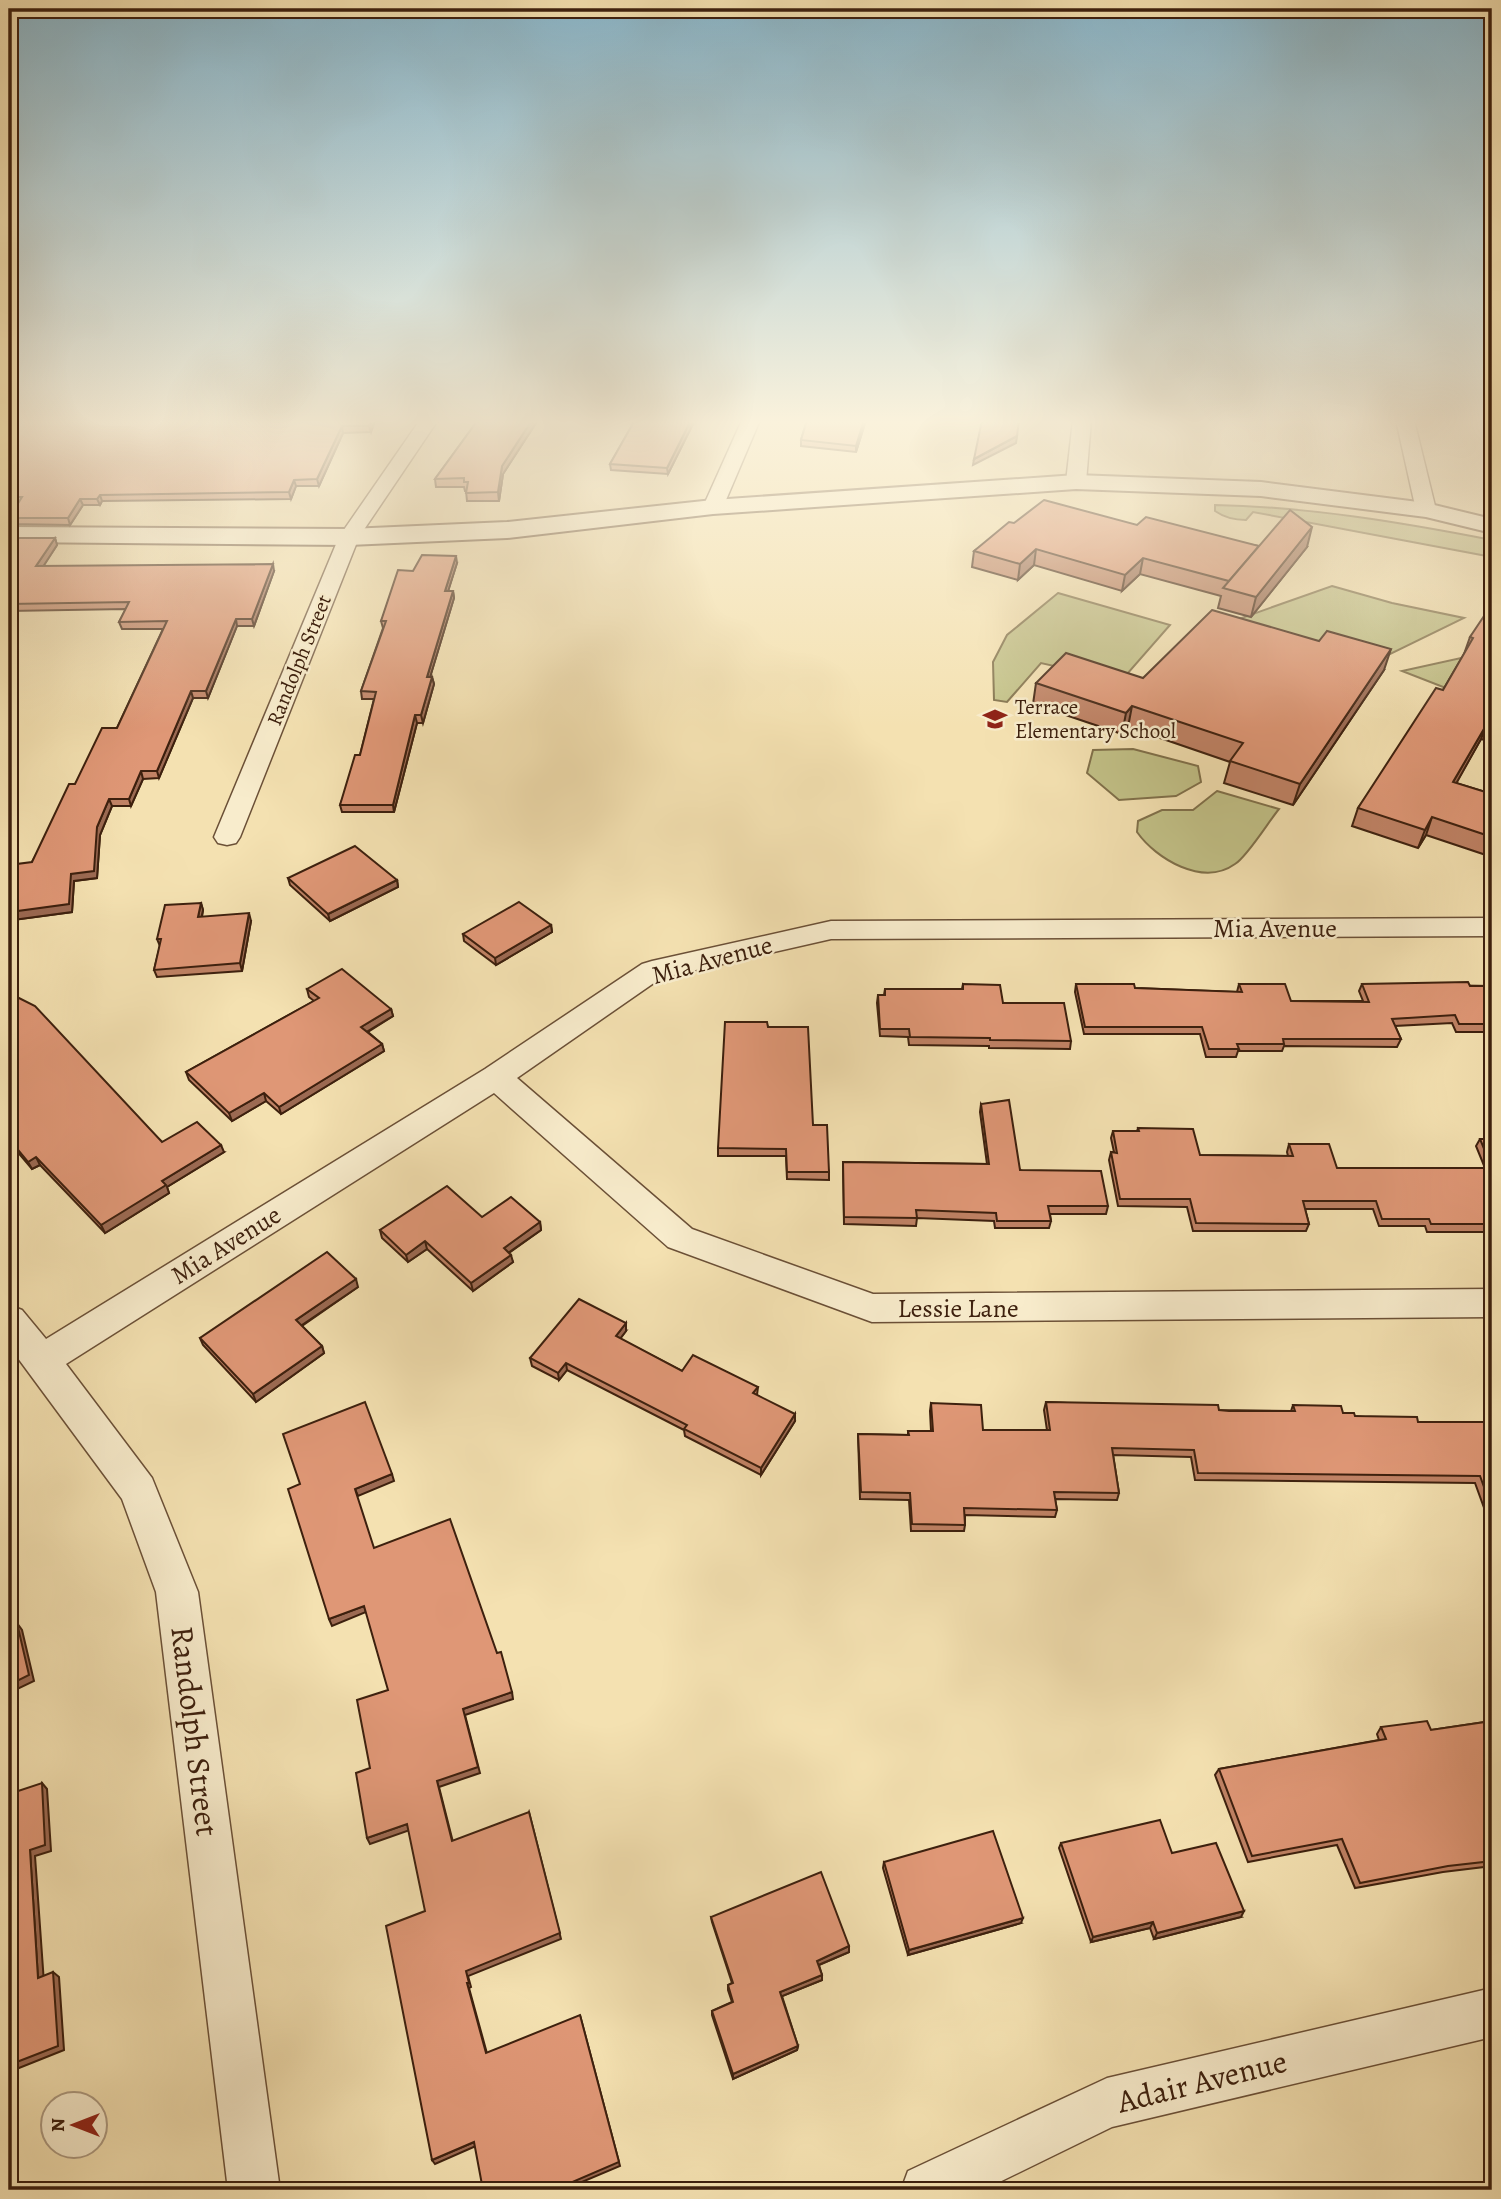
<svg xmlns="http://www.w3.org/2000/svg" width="1501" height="2199" font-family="Alegreya,serif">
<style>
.green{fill:#c2c187;stroke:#80704a;stroke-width:2}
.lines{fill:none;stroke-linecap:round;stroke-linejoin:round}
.minor-casing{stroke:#6b5037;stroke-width:3}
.tertiary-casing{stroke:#6b5037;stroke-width:4}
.minor{fill:#f8eccc;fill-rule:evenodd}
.tertiary{fill:#f8eccc;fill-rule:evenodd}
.wall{fill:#c08265;stroke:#3d200e;stroke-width:2}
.shaded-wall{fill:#9c6a53;stroke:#3d200e;stroke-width:2}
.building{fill:#df9776;stroke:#3d200e;stroke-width:2}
.labels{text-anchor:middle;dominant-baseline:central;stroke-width:5;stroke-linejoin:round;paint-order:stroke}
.far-street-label{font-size:21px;fill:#3d200e;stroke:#f8eccc}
.far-poi-label{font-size:21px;fill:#3d200e;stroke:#f8eccc;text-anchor:start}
.street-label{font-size:26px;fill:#3d200e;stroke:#f8eccc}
.near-street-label{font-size:32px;fill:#3d200e;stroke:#f8eccc}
</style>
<rect width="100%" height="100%" fill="#f4e1b1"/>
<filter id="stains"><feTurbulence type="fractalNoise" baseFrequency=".00286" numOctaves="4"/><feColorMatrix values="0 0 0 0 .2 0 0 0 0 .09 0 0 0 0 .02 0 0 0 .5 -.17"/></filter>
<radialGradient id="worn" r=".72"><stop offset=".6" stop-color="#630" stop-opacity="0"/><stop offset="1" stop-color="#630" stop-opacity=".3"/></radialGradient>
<g class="green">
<path d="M1215,505c94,2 185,17 277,35v17l-239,-45 -7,8c-12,0 -21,-2 -31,-9z"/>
<path d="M1332,586l60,17 72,15 -84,41 -147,-38z"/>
<path d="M1058,593l112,32 -49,56 -80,-18 -34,39 -13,-2 -1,-38 14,-27z"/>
<path d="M1461,658l31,12v36l-90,-35z"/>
<path d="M1133,749l65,17 3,16 -25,14 -57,4 -32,-27 6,-23z"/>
<path d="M1217,791l62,18c-10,12 -32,48 -44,55 -32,23 -79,-5 -98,-32l1,-11 24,-11h31z"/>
</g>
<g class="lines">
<g class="minor-casing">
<g id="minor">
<path d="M420,420h18l-79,117 -119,300 -4,6 -9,2 -9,-2 -4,-6 125,-300z"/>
<path d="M742,420h18l-37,87 -3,4h-14l-3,-4z"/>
<path d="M1073,420h18l-5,62 -10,6 -10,-6z"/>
<path d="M1396,420h18l22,90 -3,4h-14l-3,-4z"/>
<path d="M1492,918v18l-661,3 -170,39 -144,100 175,151 181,65 619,-5v28l-620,5 -204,-75 -174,-154 -428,271 86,114 46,114 82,598h-52l-72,-598 -34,-93 -113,-153v-41l13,5 24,29 439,-270 157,-105 10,-3 179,-40z"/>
<path d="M1492,1988v49l-380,90 -129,63h-82l7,-19 199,-93z"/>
</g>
</g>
<g class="tertiary-casing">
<path id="tertiary" d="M1076,475l185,7 165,21 66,16v14l-66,-16 -165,-21 -185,-7 -363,25 -206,24 -158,7 -340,-3v-15l340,2 158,-7 206,-22z"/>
</g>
<use href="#minor" class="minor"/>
<use href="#tertiary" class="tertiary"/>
</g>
<g class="wall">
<path d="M9,420h366l-4,12 -28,1 -24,53h-23l-5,13 -189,2 -2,4h-17l-13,20 -60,-1 -1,-8 9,-12 -9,-1z"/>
<path d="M478,420h60l-35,54 -4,27h-32l-1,-10h-1l-1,-4h-28l-1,-8z"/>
<path d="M635,420h60l-27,54 -57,-4 -1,-6z"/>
<path d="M807,420h59l-10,32 -55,-6v-6z"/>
<path d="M1014,523l123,2 122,21 48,1 -56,70 -33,-9 3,-12 -81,-22 -18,17 -88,-26 -16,15 -46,-13 2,-16z"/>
<path d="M9,538h46l2,7 -14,21 231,5 -20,55h-17l-29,72h-15l-34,80 -16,1 -12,27h-19l-12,29 -3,43 -23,3 -2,31 -59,8 19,-58 43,-78 42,-56 46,-99h-41l-3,-7 7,-13 -117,2z"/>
<path d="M457,563l-9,28h5l1,7 -24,79h2l2,7 -11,39h-6l-23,89h-52l-2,-7 20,-50 14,-56h-12l-1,-8 22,-63 -2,-7 32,-50z"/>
<path d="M1492,612v130l-11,-3 -25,44 36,11v63l-66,-22 -8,13 -66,-22 6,-18 85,-118 21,-36 6,-17z"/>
<path d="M1384,670l-91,135 -69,-22 6,-21 -102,-35 -6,7 -89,-30 3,-21 107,-5z"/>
<path d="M288,878l109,2 1,7 -68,34 -40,-36z"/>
<path d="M201,903l2,7 -1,7 49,4 -9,50 -85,6 -3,-7 6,-24 -3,-7z"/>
<path d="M551,925l1,7 -56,33 -32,-24 -1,-7z"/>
<path d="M963,984l40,19 68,38 -1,8 -81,-1v-2l-80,-1 -1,-8 -28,-1 -3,-33 1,-8h6l1,-6h77z"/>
<path d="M1076,984l59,4 102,4 2,-8 52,17h72l-4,-10 3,-7 130,2v46h-36l-4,-9 -57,3 6,13 -4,8 -113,-1 -2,5h-44l-2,6h-30l-6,-23h-116l-9,-42z"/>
<path d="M307,989l84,20 2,7 -25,16 14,12 2,7 -103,63 -15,-13 -34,20 -43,-41 -3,-8 128,-71 -5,-4z"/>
<path d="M9,993l153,149 62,10 -57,35 2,6 -64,40 -65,-68 -8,4 -23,-27z"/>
<path d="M768,1027l45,98 16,47v8l-42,-1 -1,-23h-68v-8z"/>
<path d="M981,1104l39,66 88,36 -2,8h-56l1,7 -2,7h-54l-1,-7 -77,-3 -1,8 -72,-2 -1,-62 144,2 -7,-52z"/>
<path d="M1138,1128l62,27 88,1 -1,-4 2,-8 48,24h148l-9,-22 4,-7h12v93h-65l-2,-6h-46l-6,-17h-68l4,15 -3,7h-113l-6,-24 -69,-1 -9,-46 2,-8h3l-3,-14 2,-7h24z"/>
<path d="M482,1217l58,5 1,8 -32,23 4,9 -40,29 -46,-42 -19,13 -26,-24 -2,-8z"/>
<path d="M358,1287l-56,39 20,20 2,7 -68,49 -53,-57 -3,-7z"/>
<path d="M626,1331l-6,8 62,32 76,16 -1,8 38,26 -34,54 -76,-39 -1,-6 -117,-60 -8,10 -27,-14 -2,-8z"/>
<path d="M1046,1402l173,8 72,1 2,-6 50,8 12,3 63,6h74v94h-5l-12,-33 -280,-3 -4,-23 -78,-2 6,38 -2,7 -62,-1 2,11 -2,7 -90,-2v10l-1,6h-53l-2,-31 -49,-1 -2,-65 50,1v-4h23l-1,-20 1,-8 52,27h64l-3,-20z"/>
<path d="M1492,1721v145l-49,6 -88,16 -18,-43 -89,17 -33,-87 4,-6 160,-29 -2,-6 4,-7 50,3z"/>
<path d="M1061,1843l180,74 -87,22 -4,-11 -59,14 -32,-94z"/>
<path d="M884,1862l137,61 -113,32 -25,-87z"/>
<path d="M711,1917l138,29v6l-30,13 3,10v5l-40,16 16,50 -1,4 -64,29 -21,-64v-4l20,-9 -4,-12v-5l4,-2 -20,-61z"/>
</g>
<g class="shaded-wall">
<path d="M371,420h4l-4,12 -2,-6z"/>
<path d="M532,420h6l-35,54 -4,27 -1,-9 4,-26z"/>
<path d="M691,420h4l-27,54 -1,-6z"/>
<path d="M864,420h2l-10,32v-6z"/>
<path d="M342,426l1,7 -24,53 -2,-7z"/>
<path d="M1017,436l-1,7 -43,22 1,-6z"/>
<path d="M294,480l2,6 -5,13 -2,-7z"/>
<path d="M100,495l2,6 -2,4 -3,-6z"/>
<path d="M80,499l3,6 -13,20 -2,-7z"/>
<path d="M1312,527l-5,20 -56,70 5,-20z"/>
<path d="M55,538l2,7 -18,28 -3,-7z"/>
<path d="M1036,549l-2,16 -16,15 2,-16z"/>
<path d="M456,556l1,7 -11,35 -1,-7z"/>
<path d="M1143,558l-3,16 -18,17 3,-16z"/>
<path d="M273,564l1,7 -20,55 -2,-7z"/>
<path d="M453,591l1,7 -26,86 -1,-7z"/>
<path d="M236,619l1,7 -29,72 -2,-7z"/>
<path d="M1391,649l-7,21 -91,135 7,-21z"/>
<path d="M432,677l2,7 -11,39 -2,-8z"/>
<path d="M191,691l2,7 -34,80 -2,-7z"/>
<path d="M1132,706l-4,21 -6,7 4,-21z"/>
<path d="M415,715l2,8 -23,89 -1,-7z"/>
<path d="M1488,722l-7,17 -34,61 6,-18z"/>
<path d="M141,771l2,8 -12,27 -2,-7z"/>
<path d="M109,799l3,7 -12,29 -3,43 -23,3 -2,31 -59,8 -3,-8 61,-38 26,-47z"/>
<path d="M1432,817l-6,18 -8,13 7,-18z"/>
<path d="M397,880l1,7 -68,34 -2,-7z"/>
<path d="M201,903l2,7 -3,14 -2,-7z"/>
<path d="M249,913l2,8 -9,50 -2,-8z"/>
<path d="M551,925l1,7 -56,33 -1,-7z"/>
<path d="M391,1009l2,7 -30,18 -2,-7z"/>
<path d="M382,1044l2,7 -103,63 -2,-7z"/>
<path d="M264,1093l2,8 -34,20 -3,-8z"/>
<path d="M221,1145l3,7 -57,35 2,6 -64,40 -4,-8 61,-44z"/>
<path d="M36,1157l4,8 -8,4 -4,-7z"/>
<path d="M540,1222l1,8 -36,25 -1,-7z"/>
<path d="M425,1241l2,8 -19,13 -2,-7z"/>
<path d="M511,1255l2,7 -40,29 -2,-8z"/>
<path d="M356,1279l2,8 -59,40 -3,-7z"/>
<path d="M626,1323v8l-10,13v-8z"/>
<path d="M322,1346l2,7 -68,49 -3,-8z"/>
<path d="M566,1363l1,7 -8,10 -1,-7z"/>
<path d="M795,1414v7l-34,54v-7z"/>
<path d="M392,1474l2,7 -36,15 -3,-7z"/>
<path d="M364,1606l2,6 -34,14 -3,-7z"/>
<path d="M17,1623l5,7 12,51 -25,12v-8z"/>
<path d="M512,1692l1,7 -48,16 15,58 -41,14 15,59 -17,-65 26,-72z"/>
<path d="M42,1783l5,6 4,62 -16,5 9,127 -6,-5 -8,-128z"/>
<path d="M529,1812l32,127 -93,37 3,11 -2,1 19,69 -21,-74 -1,-12z"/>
<path d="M407,1824l3,6 -40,14 -3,-6z"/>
<path d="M1244,1911l-3,6 -87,22 3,-6z"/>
<path d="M1023,1918l-2,5 -113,32 1,-5z"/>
<path d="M1153,1922l-3,6 -59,14 2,-5z"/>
<path d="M849,1946v6l-33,14 1,-5z"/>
<path d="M53,1972l6,5 5,73 -55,22v-7z"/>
<path d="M822,1975v5l-42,17v-5z"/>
<path d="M580,2015l40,151 -57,24h-9z"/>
<path d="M798,2046l-1,4 -64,29v-5z"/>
<path d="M474,2142l2,4 -41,18 -3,-4z"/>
</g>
<g class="building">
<path d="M9,420h362l-2,6h-27l-25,53 -23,1 -5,12 -189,3 -3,4h-17l-12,19h-59l13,-21h-13z"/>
<path d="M478,420h54l-30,46 -4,26 -32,1 2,-11h-4v-4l-29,1z"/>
<path d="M635,420h56l-24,48 -57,-4z"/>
<path d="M807,420h57l-8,26 -55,-6z"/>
<path d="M982,420h37l-2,16 -43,23z"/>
<path d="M1044,500l93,25 9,-8 113,29 -30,35 -86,-23 -18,17 -89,-26 -16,15 -46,-13 35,-29 5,1z"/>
<path d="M1290,510l22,17 -56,70 -33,-9z"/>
<path d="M9,538h46l-19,28 237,-2 -21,55h-16l-30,72h-15l-34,80h-16l-12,28h-20l-12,28 -3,44 -23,3 -2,30 -59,8 7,-48 15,-2 37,-78h6l27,-56h15l50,-107 -48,1 10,-20 -120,2z"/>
<path d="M422,555l34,1 -11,35h8l-26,86h5l-11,38h-6l-22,90h-53l15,-50h5l16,-63 -15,-1 25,-70h-5l17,-51 15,1z"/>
<path d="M1212,610l107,31 8,-10 64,18 -91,135 -70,-23 13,-18 -111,-37 -6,7 -90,-30 30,-30 77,25z"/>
<path d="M1488,610l4,2v111l-4,-1 -35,60 39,12v43l-60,-20 -7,13 -67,-22 78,-120 7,2 30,-52 -3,-1z"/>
<path d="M355,846l42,34 -69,34 -40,-36z"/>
<path d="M519,902l32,23 -56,33 -32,-24z"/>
<path d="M201,903l-3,14 51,-4 -9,50 -86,7 7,-31h-4l8,-34z"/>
<path d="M342,969l49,40 -30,18 21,17 -103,63 -15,-14 -35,20 -43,-41 133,-74 -12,-9z"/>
<path d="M1468,982l2,4h22v38h-33l-4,-9 -63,4 9,20h-118l1,5h-47l2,5h-30l-7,-22h-117l-9,-43h58l1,4 107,4 -3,-8h46l6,17 78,1 -7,-18z"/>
<path d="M963,984l37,1 3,18h61l7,38 -81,-1v-2l-80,-1 -1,-8h-29l-2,-34h7v-6h78z"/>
<path d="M9,993l26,13 127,136 35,-20 24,23 -59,36 4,4 -65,40 -65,-68 -8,5 -19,-23z"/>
<path d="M725,1022h42l1,5h40l5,98h14l2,47h-42l-1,-23 -68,-1z"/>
<path d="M1009,1100l11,70 81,1 7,35h-60l3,15h-54l-1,-8 -80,-3 1,8 -73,-1 -1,-55 146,2 -8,-60z"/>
<path d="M1138,1128l55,1 7,26 93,1 -4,-12h40l8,24h155l-12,-29h12v62h-3l3,9v14h-61l-2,-5h-47l-6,-18h-73l6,23 -113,-1 -6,-24h-70l-9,-47 6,1 -4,-22h26z"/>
<path d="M447,1186l35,31 29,-20 29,25 -36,26 7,7 -40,28 -46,-42 -19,14 -26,-25z"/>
<path d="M327,1252l29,27 -60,41 26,26 -69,48 -53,-56z"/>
<path d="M579,1299l47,24 -10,13 66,35 11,-16 65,32 -5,6 42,21 -34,54 -77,-39 3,-4 -121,-62 -8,10 -28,-15z"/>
<path d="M365,1402l27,72 -37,15 19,59 76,-29 47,134 4,-1 11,40 -49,17 15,58 -41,14 15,60 77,-29 31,121 -94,38 3,12h-2l19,70 94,-38 39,147 -65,28h-71l-9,-48 -42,18 -46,-234 39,-15 -18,-87 -40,14 -11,-65 14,-5 -13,-68 31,-10 -24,-84 -35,13 -41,-130 12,-5 -17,-50z"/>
<path d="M1046,1402l172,3 1,5 10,1h66l-2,-6 48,1 2,7h11l1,3 62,1 1,5h74v87l-12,-33 -282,-3 -4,-23 -82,-2 7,45 -65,-1 3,18 -93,-2 1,17 -53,-1 -2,-31 -49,-1 -3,-58 51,1 -1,-4h25l-2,-28 50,2 2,25h67z"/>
<path d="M17,1623l12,52 -20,10v-58z"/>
<path d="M1427,1721l4,9 61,-9v140l-44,5 -88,17 -18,-44 -90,17 -33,-87 167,-30 -5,-12z"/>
<path d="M42,1783l3,62 -15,5 8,128 15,-6 5,74 -49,19v-271z"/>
<path d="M1160,1820l12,33 44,-10 28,68 -87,22 -4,-11 -60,15 -32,-94z"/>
<path d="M993,1831l30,87 -114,32 -25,-88z"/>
<path d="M821,1872l28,74 -32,15 5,14 -42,17 18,54 -65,28 -21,-63 21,-9 -5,-17 5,-2 -22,-66z"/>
</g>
<linearGradient id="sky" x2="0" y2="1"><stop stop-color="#89b8ce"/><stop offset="0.58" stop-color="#faf2dc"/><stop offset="1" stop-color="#faf2dc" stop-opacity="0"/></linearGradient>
<rect width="1501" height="728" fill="url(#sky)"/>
<defs>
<g id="school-bare" transform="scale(1.89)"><path d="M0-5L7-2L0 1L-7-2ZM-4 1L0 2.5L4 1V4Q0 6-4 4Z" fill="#8f2418" stroke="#f8eccc" stroke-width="2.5" paint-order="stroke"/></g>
</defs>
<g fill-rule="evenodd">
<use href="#school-bare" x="995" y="719"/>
</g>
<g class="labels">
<g class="far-street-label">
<text transform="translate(299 660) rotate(-68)">Randolph Street</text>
</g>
<g class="far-poi-label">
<text x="1015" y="707">Terrace<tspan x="1015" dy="24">Elementary School</tspan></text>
</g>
<g class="street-label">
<text x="1275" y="928">Mia Avenue</text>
<text transform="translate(712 960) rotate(-15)">Mia Avenue</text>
<text transform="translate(226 1245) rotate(-32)">Mia Avenue</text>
<text x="958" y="1308">Lessie Lane</text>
</g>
<g class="near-street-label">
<text transform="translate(195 1731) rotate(83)">Randolph Street</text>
<text transform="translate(1202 2081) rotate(-14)">Adair Avenue</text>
</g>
</g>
<rect width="1501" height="2199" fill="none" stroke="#f4e1b1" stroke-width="35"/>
<rect x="10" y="10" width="1480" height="2178" fill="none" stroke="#3d200e" stroke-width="3.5"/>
<rect x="18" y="18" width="1466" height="2164" fill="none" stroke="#3d200e" stroke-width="2"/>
<g transform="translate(74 2125) rotate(270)"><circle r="33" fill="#f8eccc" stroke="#ad9a80" stroke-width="2"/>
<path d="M0-5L12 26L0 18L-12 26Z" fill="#8f2418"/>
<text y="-10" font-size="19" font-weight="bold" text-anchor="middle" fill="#3d200e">N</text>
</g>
<rect width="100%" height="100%" filter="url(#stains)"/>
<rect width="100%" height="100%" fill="url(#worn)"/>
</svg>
